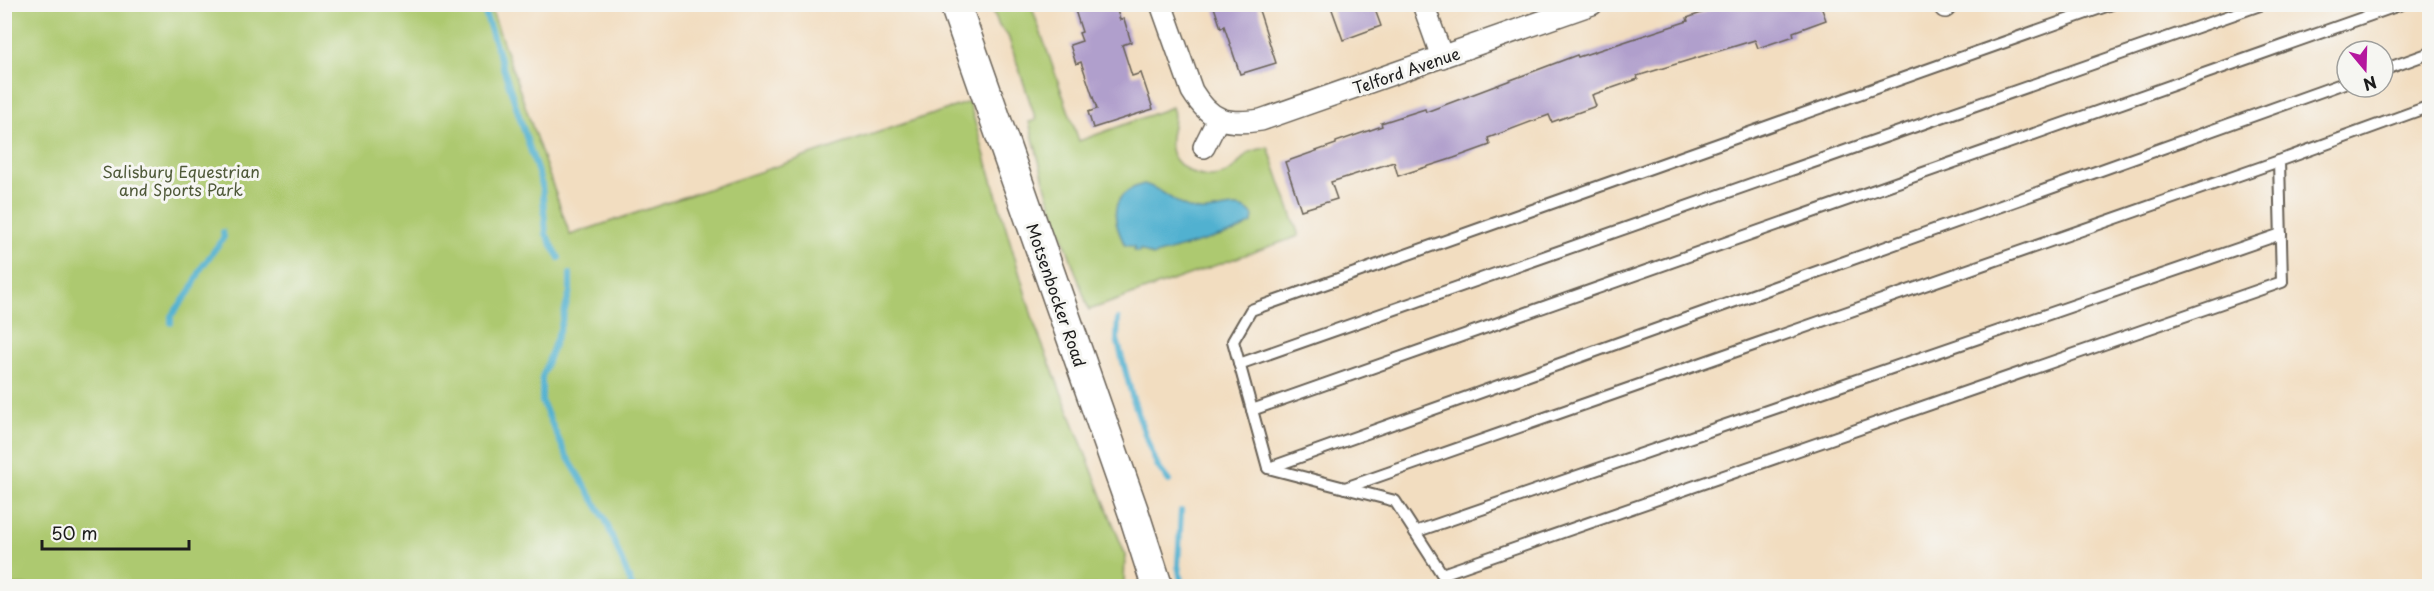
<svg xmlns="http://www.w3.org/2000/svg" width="2434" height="591" font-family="'Playpen Sans',sans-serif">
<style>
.green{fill:#adc970;stroke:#647246;stroke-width:1.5}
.water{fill:#51b1d0;stroke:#366676;stroke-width:1.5}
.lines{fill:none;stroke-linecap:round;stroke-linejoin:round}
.stream{stroke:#51b1d0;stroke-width:6}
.building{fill:#b09fcc}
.service-casing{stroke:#676055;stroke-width:14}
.minor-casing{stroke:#676055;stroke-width:24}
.secondary-casing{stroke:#676055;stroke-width:33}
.service{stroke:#fff;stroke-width:10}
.minor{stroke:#fff;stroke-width:21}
.secondary{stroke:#fff;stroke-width:30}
.labels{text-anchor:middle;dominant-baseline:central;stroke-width:6;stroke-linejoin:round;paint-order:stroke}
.street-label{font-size:16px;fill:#1c1c1c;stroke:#f6f6f2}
.park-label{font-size:16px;fill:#4f5939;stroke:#f6f6f2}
</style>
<rect width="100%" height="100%" fill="#f6f6f2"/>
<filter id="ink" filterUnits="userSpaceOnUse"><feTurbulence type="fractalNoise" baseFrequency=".0167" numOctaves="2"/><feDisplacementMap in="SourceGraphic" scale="12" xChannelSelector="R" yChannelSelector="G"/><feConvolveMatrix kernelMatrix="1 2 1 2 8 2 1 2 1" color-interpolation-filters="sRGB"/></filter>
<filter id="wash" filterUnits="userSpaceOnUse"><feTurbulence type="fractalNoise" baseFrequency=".008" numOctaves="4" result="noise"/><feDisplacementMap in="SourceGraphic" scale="24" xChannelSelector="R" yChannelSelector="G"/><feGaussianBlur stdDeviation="1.35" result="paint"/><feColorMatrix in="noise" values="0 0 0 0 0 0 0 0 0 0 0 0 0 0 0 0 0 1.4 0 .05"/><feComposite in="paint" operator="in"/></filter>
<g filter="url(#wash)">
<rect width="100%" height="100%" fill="#f2ddc0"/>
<g class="green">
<path d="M5,4l485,1 80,230 399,-133 66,224 90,228 -1,32h-1119z"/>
<path d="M991,5h40l48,136 93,-34c6,14 -4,27 -1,41 1,10 8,16 16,22 14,9 34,10 47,-2 5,-4 8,-10 13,-14 4,-4 15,-5 21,-7l31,89 -210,74 -42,-118 -18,-70 7,-2 -28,-84 -9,-10z"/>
</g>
<path class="water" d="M1144,184c21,5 34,25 56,27 18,2 41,-13 53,5l-1,7 -17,9 -83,24 -12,-7 -1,3 -5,-1 1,-4 -10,-2c-15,-28 -15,-52 19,-61z"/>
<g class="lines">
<g class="stream">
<path d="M482,4l60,181 4,49 13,24"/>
<path d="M570,274v17l-10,38 -18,48v25l23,51 40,66 27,67"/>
<path d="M1118,319l-1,20 15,57 16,47 10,24 11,14"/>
<path d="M171,323v-7l20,-26 11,-23 22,-30 -1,-5"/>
<path d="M1181,511l-3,54 4,21"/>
</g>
</g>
<g id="blocks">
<g class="building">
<path d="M1073,4h42l5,16 4,-1 7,23 -9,3 10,31 9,-3 12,36 -60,19 -5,-16 9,-3 -16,-47 -5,2 -6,-19 12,-4 -3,-8 3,-1z"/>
<path d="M1213,4h44l19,59 -36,11 -16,-48 -3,2z"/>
<path d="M1330,4h43l8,22 -38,14z"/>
<path d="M1727,4h93l6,16 -33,12 1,4 -36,12 -3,-8 -118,36 1,3 -46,16 4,11 -44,16 -3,-7 -61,23 2,7 -36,13 -56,18 -4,-14 -63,20 6,17 -36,11 -16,-48 51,-18v-2l46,-16 -1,-3 44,-14 1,3 151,-57 1,2 110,-36 -1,-3z"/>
</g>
</g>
</g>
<g filter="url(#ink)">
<use href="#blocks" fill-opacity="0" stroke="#676055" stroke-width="1.5"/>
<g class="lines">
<g class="service-casing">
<g id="service">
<path d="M2383,70l47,-17"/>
<path d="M1239,364l1024,-360"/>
<path d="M1252,410l1150,-406"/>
<path d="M1268,468l127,33 47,73 840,-292 -3,-121 151,-55"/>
<path d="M1268,468l-35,-127 18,-31 861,-306"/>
<path d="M1269,468l1078,-386"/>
<path d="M1345,488l934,-327"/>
<path d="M1415,532l866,-298"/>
</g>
</g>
<g class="minor-casing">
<g id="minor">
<path d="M1161,4l31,87c19,31 35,34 69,29l331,-116"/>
<path d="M1423,4l19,53"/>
<path d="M1944,4l1,3"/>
<path d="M1204,147l14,-28"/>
</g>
</g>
<g class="secondary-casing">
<path id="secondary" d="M955,4l178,507 24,75"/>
</g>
<use href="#service" class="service"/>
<use href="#minor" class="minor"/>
<use href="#secondary" class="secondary"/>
</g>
</g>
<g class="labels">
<g class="street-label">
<text transform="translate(1406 70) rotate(-19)">Telford Avenue</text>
<text transform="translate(1057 295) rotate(71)">Motsenbocker Road</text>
</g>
<g class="park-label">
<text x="181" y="171">Salisbury Equestrian<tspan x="181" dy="18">and Sports Park</tspan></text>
</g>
</g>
<rect width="2434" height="591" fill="none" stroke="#f6f6f2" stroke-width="24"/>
<g transform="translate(2365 69) rotate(161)"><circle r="28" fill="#f6f6f2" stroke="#9f9f9c" stroke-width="1.5"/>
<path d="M0-4.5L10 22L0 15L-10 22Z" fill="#b5179e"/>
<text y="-9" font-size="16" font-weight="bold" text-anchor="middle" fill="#1c1c1c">N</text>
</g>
<path d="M42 540v9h147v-9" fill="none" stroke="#1c1c1c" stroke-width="3"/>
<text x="51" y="540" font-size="18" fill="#1c1c1c" stroke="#f6f6f2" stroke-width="4.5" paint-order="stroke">50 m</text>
</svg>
